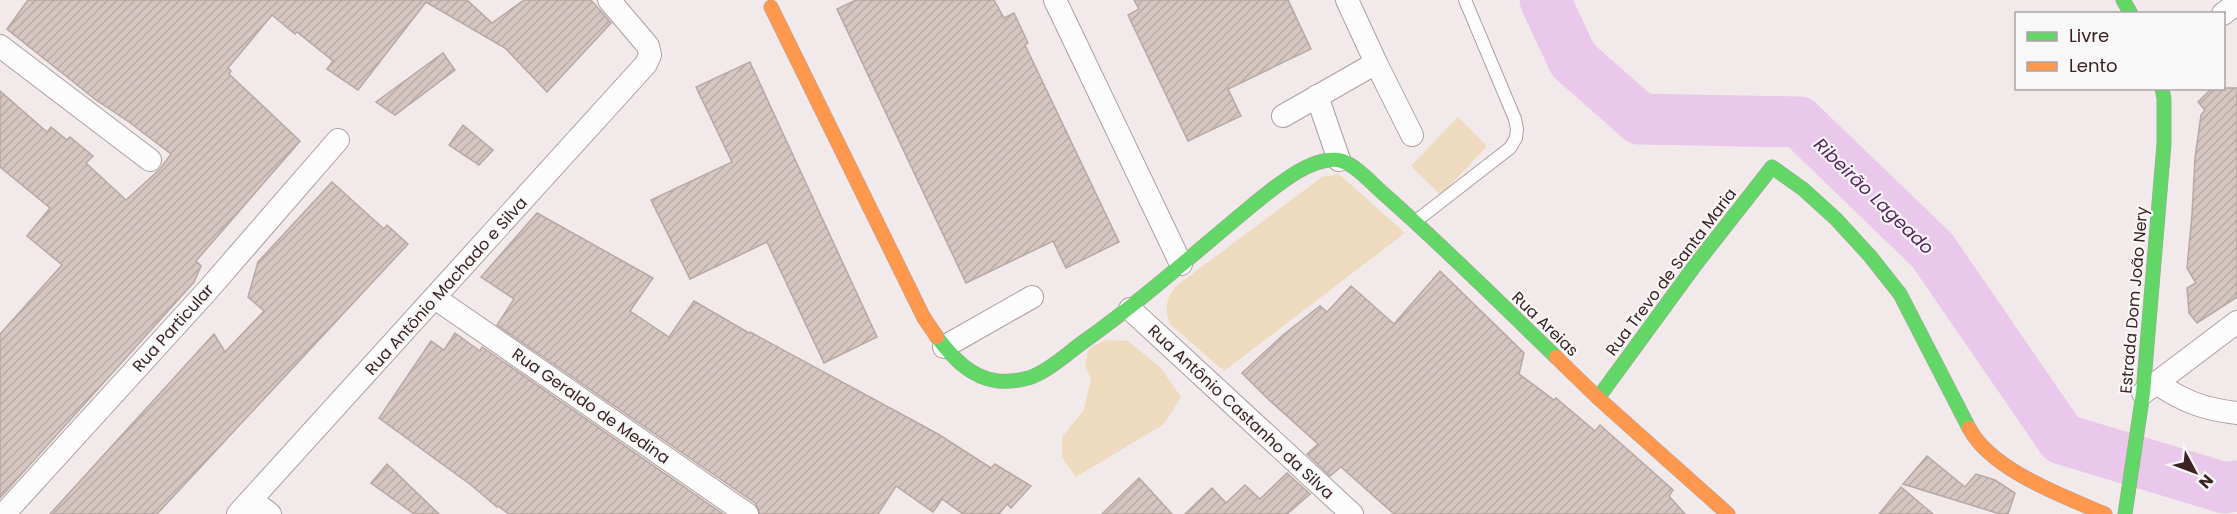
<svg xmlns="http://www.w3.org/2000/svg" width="2237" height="514" font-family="Poppins,sans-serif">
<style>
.green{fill:#eedabe}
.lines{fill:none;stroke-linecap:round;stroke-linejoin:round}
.river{stroke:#e9c8ec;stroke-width:51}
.building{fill:url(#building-hatch);stroke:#b7a8a4;stroke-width:1.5}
.lane-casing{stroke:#ae9f9f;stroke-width:14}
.street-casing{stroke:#ae9f9f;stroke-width:24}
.fast-casing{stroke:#ae9f9f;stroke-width:15}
.slow-casing{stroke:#ae9f9f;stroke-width:15}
.lane{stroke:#fdfcfc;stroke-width:12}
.street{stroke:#fdfcfc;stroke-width:22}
.fast{stroke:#63d668;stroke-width:14}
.slow{stroke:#ff974d;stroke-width:14}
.labels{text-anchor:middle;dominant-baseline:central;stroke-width:4.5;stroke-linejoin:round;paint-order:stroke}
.street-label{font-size:16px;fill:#3c2222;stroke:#f8f8f8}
.water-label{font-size:18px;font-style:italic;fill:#582662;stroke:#f8f8f8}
</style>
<defs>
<pattern id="building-hatch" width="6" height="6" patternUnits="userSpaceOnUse" patternTransform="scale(1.5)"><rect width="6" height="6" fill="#d5c6c1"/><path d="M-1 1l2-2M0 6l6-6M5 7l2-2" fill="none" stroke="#b8aaa6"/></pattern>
</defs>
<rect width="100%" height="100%" fill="#f2eaea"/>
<g class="green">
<path d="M1458,117l29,29 -46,49 -30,-29z"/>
<path d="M1339,174l66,59 -181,138 -54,-47c-6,-15 -4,-25 6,-38l146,-109z"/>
<path d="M1105,340l23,1 32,26 21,30 -17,27 -88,53 -14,-20v-20l22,-27 7,-31 -6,-15 4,-15z"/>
</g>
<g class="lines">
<path class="river" d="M1545,0l28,60 67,59 159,3 133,128 130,189 163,49 12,-2"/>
</g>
<g class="building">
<path d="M28,0h439l25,23 32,-23h67l20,23 -64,69 -42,-44 -79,-46 -68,88 -31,-21 6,-8 -36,-29 -2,2 -23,-19 -44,53 3,3 -2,3 71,67 -104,120 5,5 -7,16 -194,216v-164l62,-69 -35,-29 23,-28 -50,-41v-76l47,41 4,-5 16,13 3,-3 23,19 -7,7 40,37 34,-31 11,-15 -42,-32 -33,-22 -89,-71z"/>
<path d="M856,0h138l10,18 10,-5 14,30 -3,2 94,197 -53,26 -13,-27 -87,42 -129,-274z"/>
<path d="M1134,0h154l23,49 -83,40 13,27 -53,25 -60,-126 11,-6z"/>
<path d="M443,53l12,17 -60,45 -19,-13z"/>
<path d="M750,62l127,275 -53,26 -57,-121 -77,37 -39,-79 81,-38 -36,-75z"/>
<path d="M2212,88h25v209l-40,26 -8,-10 -2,-25 9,-5 -9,-15 5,-53 3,-57 6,-43 4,-5 -7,-8z"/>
<path d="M463,125l30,25 -14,15 -30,-20z"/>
<path d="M332,182l52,47 3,-4 21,19 -251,270h-107l164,-180 11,18 39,-41 -16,-14 10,-35z"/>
<path d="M537,213l116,65 -23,33 39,26 25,-36 55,32 1,-1 188,102 53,34 4,-4 36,22 -20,22 -4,-4 -8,10h-36l-21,-15 -9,13 -37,-26 -18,28h-118l-5,-11 -258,-178 17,-26 -33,-22z"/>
<path d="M1440,271l84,82 -5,21 35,26 2,-2 39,33 5,-6 73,65 -4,6 16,18h-291l-53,-47 -11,9 -23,-22 11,-10 -52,-47 -24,-24 41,-38 37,-29 7,6 24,-26 43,38z"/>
<path d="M455,333l25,18 2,-4 241,167h-214l-11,-8 -1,1 -26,-22 -92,-67 52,-77 13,9z"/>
<path d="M1927,456l38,31 11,-13 19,6 20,13 -7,21h-8l-97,-30z"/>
<path d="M387,464l52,50h-25l-43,-31z"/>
<path d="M1287,473l23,21 -23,20h-102l27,-26 14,15 19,-18 15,14z"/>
<path d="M1139,478l33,36h-70z"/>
<path d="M1901,487l32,27h-54z"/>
</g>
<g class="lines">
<g class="lane-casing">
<path id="lane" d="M1416,221l94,-73 6,-10 1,-9 -2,-10 -50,-119"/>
</g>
<g class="street-casing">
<g id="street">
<path d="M1055,0l126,264"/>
<path d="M1347,0l29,63 36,72"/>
<path d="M2223,14l14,-11"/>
<path d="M0,46l150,114"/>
<path d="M1317,96l22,64"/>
<path d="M1283,116l93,-53"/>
<path d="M435,298l312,216"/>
<path d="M1130,309l222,205"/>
<path d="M944,347l88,-50"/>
<path d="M2156,383c29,19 47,26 81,30"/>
<path d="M2143,393l94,-71"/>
<path d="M251,500l19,14"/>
<path d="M4,514l203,-223 131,-151"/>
<path d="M238,514l408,-450 4,-9 -2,-9 -39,-46"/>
</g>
</g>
<g class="fast-casing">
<g id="fast">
<path d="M2123,0l8,14"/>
<path d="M937,337c16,21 34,41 61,44 12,1 29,-1 40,-7 17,-8 32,-23 48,-34 59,-42 113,-91 169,-137 20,-16 56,-47 83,-43 17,3 34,24 47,35 59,52 115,108 171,162"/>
<path d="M1598,398l98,-134 76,-97 31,22 33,30 34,37 30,38 69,134"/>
<path d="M2125,514l18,-121 21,-249v-45l-2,-11"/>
</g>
</g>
<g class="slow-casing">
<g id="slow">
<path d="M771,7l153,311 13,19"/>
<path d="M1556,357l42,41 130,116"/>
<path d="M1969,428c22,42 94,68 136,86"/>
</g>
</g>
<use href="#lane" class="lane"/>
<use href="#street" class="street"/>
<use href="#fast" class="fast"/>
<use href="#slow" class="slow"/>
</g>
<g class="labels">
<g class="street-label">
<text transform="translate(1671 272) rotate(-53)">Rua Trevo de Santa Maria</text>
<text transform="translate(446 286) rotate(-48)">Rua Antônio Machado e Silva</text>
<text transform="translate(2134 300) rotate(-85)">Estrada Dom João Nery</text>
<text transform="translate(1545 324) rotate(44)">Rua Areias</text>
<text transform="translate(173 328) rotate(-48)">Rua Particular</text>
<text transform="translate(591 406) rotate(35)">Rua Geraldo de Medina</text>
<text transform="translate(1241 412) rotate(43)">Rua Antônio Castanho da Silva</text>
</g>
<g class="water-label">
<text transform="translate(1874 196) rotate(44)">Ribeirão Lageado</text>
</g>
</g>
<rect x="2015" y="12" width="210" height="78" fill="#f8f8f8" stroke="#ada2a2" stroke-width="1.5"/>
<rect x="2027" y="32" width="30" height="9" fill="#63d668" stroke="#ada2a2" stroke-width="1.5"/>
<text x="2069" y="42" font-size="18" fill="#3c2222">Livre</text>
<rect x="2027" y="62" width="30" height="9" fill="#ff974d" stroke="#ada2a2" stroke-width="1.5"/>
<text x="2069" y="72" font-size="18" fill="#3c2222">Lento</text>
<g transform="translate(2195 472) rotate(131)" stroke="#f8f8f8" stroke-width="4.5" paint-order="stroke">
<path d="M0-4.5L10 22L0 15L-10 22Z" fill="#3c2222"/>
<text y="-9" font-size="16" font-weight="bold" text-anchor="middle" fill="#3c2222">N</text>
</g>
</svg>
